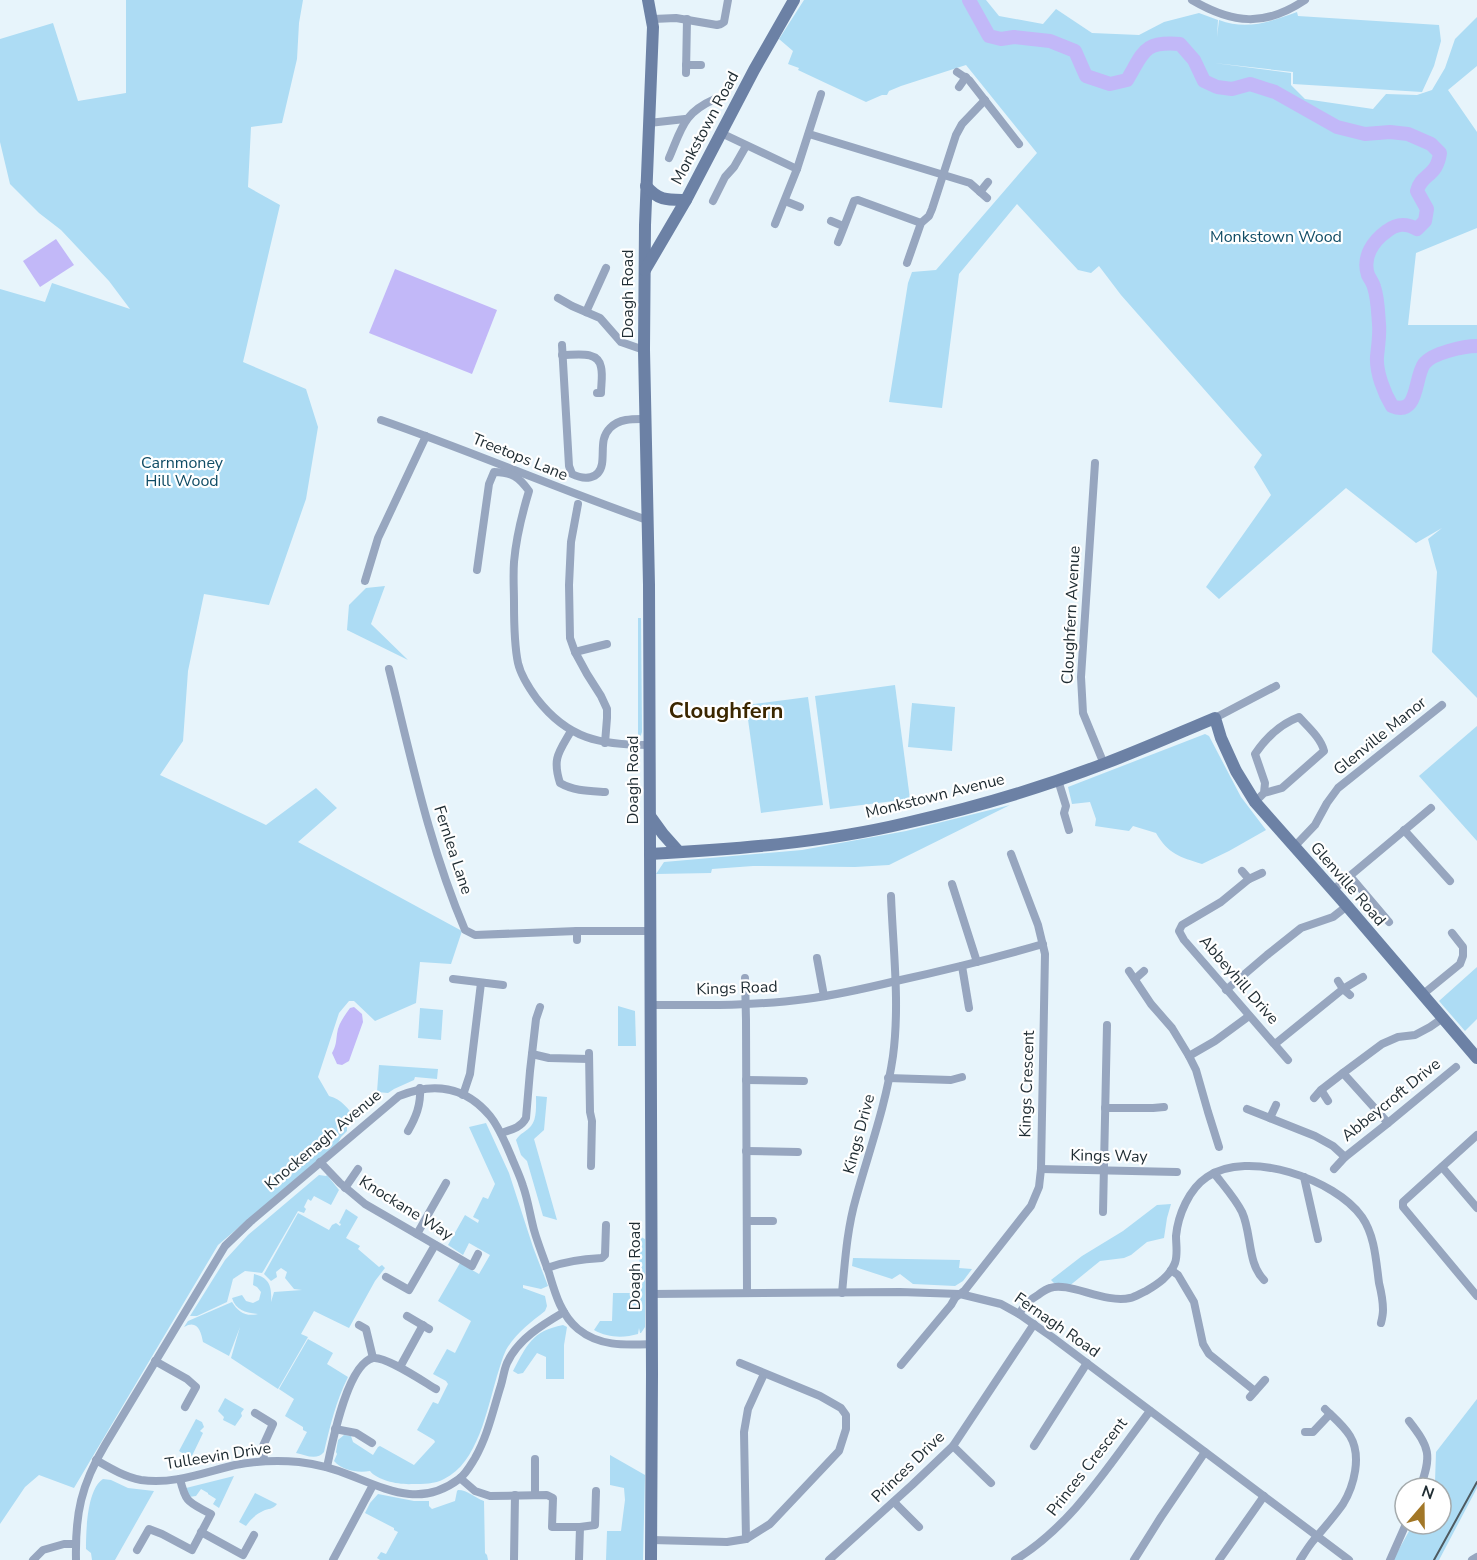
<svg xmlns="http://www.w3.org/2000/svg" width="1477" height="1560" font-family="'Nunito Sans',sans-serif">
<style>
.green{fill:#addcf4}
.water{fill:#c2b8f8}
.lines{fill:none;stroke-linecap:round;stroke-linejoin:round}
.river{stroke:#c2b8f8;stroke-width:14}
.street{stroke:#97a6bf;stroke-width:8}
.secondary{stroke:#6c81a5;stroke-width:12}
.rail{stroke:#4e5b61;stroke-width:2}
.labels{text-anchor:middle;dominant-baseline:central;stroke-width:4.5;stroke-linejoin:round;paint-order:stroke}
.street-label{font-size:16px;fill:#1f2c32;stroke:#fff}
.park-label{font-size:16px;fill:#0f4c65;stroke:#fff}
.district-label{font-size:22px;font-weight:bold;fill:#3b2700;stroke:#fff}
</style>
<rect width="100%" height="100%" fill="#e7f4fb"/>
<g class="green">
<path d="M126,0h177l-4,23 -2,36 -15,64 -31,4 -3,60 32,18 -37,157 63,27 12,38 -12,72 -37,106 -65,-11 -16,77 -5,70 -23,34 106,50 50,-37 21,20 -39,34 164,89 -11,33 -31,-2 -4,41 -41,18 -21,-20h-5l-10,12 -21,64 11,19c13,3 19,13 27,23l-9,7v5l-6,6 -3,6 -120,102 -144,243 -35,-13 -14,12 -25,37v-1235l45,13 7,-19 78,26 -21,-28 -48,-51 -22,-17 -29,-29 -10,-42v-103l53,-16 25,78 48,-8z"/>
<path d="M804,0h182l13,16 44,8 13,-15 36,24 47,2 25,-13 35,-9 19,7 -1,17 2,-17c29,11 52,1 78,-8l1,4 141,9 2,16 -7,25 -12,26 -129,-8v-12l-79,-9 77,10v12l14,14 68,10 13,-15 31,1 15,-5 13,-22 10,-29 22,-22v49l-29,24 29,42v96l-61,25 -8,72h69v373l-45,-46 5,-80 -9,-33 14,-11 -26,15 -70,-55 -127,111 -13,-12 65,-92 -17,-28 8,-12 -141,-160 -22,-29 -8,7 -13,-3 -61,-66 -58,70 -17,134 -53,-6 19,-119 4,-11 24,-2 101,-117 -71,-88 -65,21 -12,5 -2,4h-5l-16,7 -68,-32 1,-2 -11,-4 5,-13 -14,-12z"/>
<path d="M385,586l-14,38 37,36 -61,-30 2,-25 17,-17z"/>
<path d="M638,618h3l1,114 -1,3 -3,3z"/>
<path d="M895,685l15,114 -80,10 -15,-113z"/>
<path d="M808,697l15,108 -62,8 -15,-108z"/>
<path d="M912,703l43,4 -3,44 -44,-4z"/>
<path d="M1477,726v115l-58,-65z"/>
<path d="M1205,734l4,2 32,61 25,33 -37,21 -27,13c-22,-7 -34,-10 -46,-31l-23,-7 -4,5 -34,-5 1,-7 -6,-17 -18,2 -4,-17z"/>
<path d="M1010,805l-121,60 -34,2 -102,-1 -41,3 -1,4 -55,1 8,-12 138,-12 104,-19z"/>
<path d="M1477,967v52l-12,12 -26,-30z"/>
<path d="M618,1006l17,5 1,35h-18z"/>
<path d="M420,1008l23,2 -2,30 -23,-2z"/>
<path d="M379,1065l59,4 -1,10 -22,-2 -1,3 -20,9 -6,4 -11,-1z"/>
<path d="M536,1096l11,1 -3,33 -10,9 23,81 -14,-4 -16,-55 -6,-6 -5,-15c4,-7 10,-8 15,-14 6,-7 5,-21 5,-30z"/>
<path d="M486,1123l23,50 24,74 15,39 -7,3 -18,-4v3l22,8 2,10 -2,5c-14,11 -30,23 -39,39 -4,8 -6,17 -9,26 -10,33 -19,87 -53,103 -9,5 -21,5 -31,5 -13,1 -35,-3 -43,-13 -12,2 -27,0 -36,-10l3,-7 -1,-2 2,-12 6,-5 7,1 2,6 20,13 5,-8 2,-1 34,19 21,-23 -1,-2 -17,-10 16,-28 5,2 10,-20 -2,-3 -13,-7 14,-25 8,4 16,-32 -33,-20 22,-38 19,11 11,-19 -21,-12 -6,12 -15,-10 17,-30 13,8 1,-3 -6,-3 10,-20 5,2 7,-15 -26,-57z"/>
<path d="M319,1175l7,1 1,-1 12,15 -8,15 -17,-9 -3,5 -3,-2 -4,8 2,2 -2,4 -6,-2 -34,59 -2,3 -17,-2 -12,8 -6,23 -30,14h-7l35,-56 23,-25z"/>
<path d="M1171,1204l-4,14 -3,20 -17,4 -16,13 -7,3 -24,3 -32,26 -11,-1 -6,-6 31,-24 41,-25 34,-26z"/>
<path d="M346,1209l12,8 -12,21 14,8 -2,3 21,18 3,-2 3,3 -10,13 -26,47 -35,-17 -13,23 7,3 -30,52 -47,-31 9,-31 -11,29 -26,-14c-2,-11 -6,-23 -19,-15l4,-6 44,-19c6,10 14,15 26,12 -11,-1 -22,-3 -26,-16l10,-3 4,6 7,2 6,-3 2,-8 -4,-5 -4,-2 1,-11c16,4 18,13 17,28l3,-10 28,-2 -8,-1 -9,-11 2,-6 -6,-4 -5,4 1,5 -6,4 -7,-7 34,-61 31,17 3,-5 4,-2 4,3 1,-2 -2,-1z"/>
<path d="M639,1236l6,3v88l-4,6h-1l-1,-5 -1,6c-14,4 -30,4 -44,-4l6,-9h12l1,-28h25l2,8z"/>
<path d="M853,1258l107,2 -1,8 13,1 -9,12 -8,5 -42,-2 -13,-10 -8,5 -40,-13z"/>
<path d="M563,1325l4,2 -3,18v34h-18v-22l-9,-4 -14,20 -5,1 -5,-3c14,-26 19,-40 50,-46z"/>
<path d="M308,1339l25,14 -6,11 21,13c-12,24 -18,49 -24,75 -7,9 -19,3 -28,1l11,-21 -4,-2v-3l-18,-11 9,-17 -15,-10z"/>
<path d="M225,1398l19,11 -3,4 1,3 -7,10 -12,-6 1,-3 -6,-6z"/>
<path d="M1477,1399v89l-38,72h-46l20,-36h28v-36h-9l3,-6 1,-30z"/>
<path d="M196,1419l6,3 2,5 -4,4 3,2 -12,25 -12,-7z"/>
<path d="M610,1455l35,20 -2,85h-37l1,-29h14l4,-31 -1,-12 -14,-3z"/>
<path d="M234,1476l-15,32 -6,-4 3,-5 -8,-5v-1l-7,-4 -5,7 -7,1 -3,-9z"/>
<path d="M103,1479l8,1 17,8 26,3 -39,69h-23l-1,-7 -5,-4c0,-18 1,-60 17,-70z"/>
<path d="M458,1490c10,0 17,8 26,11l1,52 2,2 1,5h-108l-3,-2 4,-6 5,2 12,-22 -4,-2v-2l-29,-15 5,-10 8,-9 36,7h15v5l3,3 23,-8 2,-10z"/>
<path d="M255,1493l22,11c-5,6 -8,4 -14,7 -7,3 -13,9 -17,15l-7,-4z"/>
</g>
<g class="water">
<path d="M56,239l18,26 -34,22 -17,-26z"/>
<path d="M395,269l102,41 -25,64 -103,-41z"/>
<path d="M354,1007l8,7 1,8 -14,39 -7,4 -5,-1 -5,-11c4,-7 4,-11 5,-19 1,-10 8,-19 13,-26z"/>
</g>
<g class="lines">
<path class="river" d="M969,0l20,36 12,3 13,-2 36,4 25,10 11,25 24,8 17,-4c17,-28 16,-39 53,-36l14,16 10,21 13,6 15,2 18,-5 25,8 62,35 28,7 25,-2 18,2 23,10 9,9c-3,24 -19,21 -23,38l10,18 -2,12 -8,8c-11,-6 -20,-6 -30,2 -14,10 -25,26 -19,44 2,4 5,8 6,12 4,12 4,25 5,37 1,11 -1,22 -2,33 -1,15 7,36 15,49 27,11 22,-28 32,-42 8,-11 40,-18 53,-18"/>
<g class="street">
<path d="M1192,0c41,24 73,27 113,0"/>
<path d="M653,19l23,-1 41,7 4,-1 3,-2 4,-22"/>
<path d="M686,65h15"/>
<path d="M957,72l12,8 50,64"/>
<path d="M686,73l1,-54"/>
<path d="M959,87l7,-10"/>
<path d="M649,123l36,-4"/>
<path d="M721,133l76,36"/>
<path d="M809,134l161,49 17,15"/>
<path d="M669,158c13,-30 14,-45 46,-59"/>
<path d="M980,192l8,-10"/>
<path d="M713,201l12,-24 9,-10 12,-21"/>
<path d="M785,201l15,6"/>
<path d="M831,221l12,5"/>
<path d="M775,224l22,-55 24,-75"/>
<path d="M838,242l16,-41 4,-1 63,23"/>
<path d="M907,263l14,-40 8,-7 3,-7 24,-74 6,-11 23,-24"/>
<path d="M558,298l14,8 28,12 21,24 23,8"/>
<path d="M586,312l20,-44"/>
<path d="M562,345l7,121 3,8c12,6 27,6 30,-10 2,-13 -2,-26 8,-36 10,-10 24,-9 36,-9"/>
<path d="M562,355c14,0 36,-5 39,12 2,8 0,18 0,26h-4"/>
<path d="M381,420c90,31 177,69 266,100"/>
<path d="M1095,463l-14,214 2,36 21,51"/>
<path d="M578,504l-7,38 -2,43 1,53 5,14 12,22 14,22 6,13v9l-2,25"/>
<path d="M477,570l12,-86 5,-12c18,0 25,5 35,19 -7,23 -13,48 -15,71 -1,14 0,28 0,41 0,20 0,41 4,60 3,13 11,25 19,36 31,40 63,46 112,46"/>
<path d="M365,581l13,-43 48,-102"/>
<path d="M575,652l32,-8"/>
<path d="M389,669c22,88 40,177 76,261l10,5 102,-4"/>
<path d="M1215,718l61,-32"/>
<path d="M571,731c-12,21 -19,27 -11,52 14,8 28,8 45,9"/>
<path d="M1058,780l8,26 -2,7 5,17"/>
<path d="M1255,802l9,-9 1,-10 -10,-29c11,-16 25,-30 44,-37 9,10 22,21 25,34l-42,37 -18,5"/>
<path d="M1404,830l46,51"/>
<path d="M1294,847l21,-22 12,-22 11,-15 104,-83"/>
<path d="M1242,871l7,8"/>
<path d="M1262,873l-13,6 -28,23 -39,23 -3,6 5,9 104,120"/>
<path d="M1350,876l39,46"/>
<path d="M952,884l25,78"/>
<path d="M1333,890l98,-82"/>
<path d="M577,940v-9h74"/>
<path d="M817,958l7,38"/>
<path d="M962,966l7,42"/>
<path d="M1129,971l22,33 21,24 17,28 7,14 12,42 11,35"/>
<path d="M745,978l1,42 1,273"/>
<path d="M453,979l50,6"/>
<path d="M1135,979l9,-8"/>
<path d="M1338,981l5,8 7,6"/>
<path d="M1226,990l41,-35 34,-27 32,-11 14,-11"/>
<path d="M1422,995l38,-31 3,-8v-9l-11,-14"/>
<path d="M650,1005c52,0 105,1 156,-6 30,-4 61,-11 90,-18 50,-11 99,-23 147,-37"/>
<path d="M1275,1044l68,-55 20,-12"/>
<path d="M589,1053l1,59 2,9 -1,45"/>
<path d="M532,1054l17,4 40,1"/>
<path d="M1189,1056l26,-15 34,-25"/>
<path d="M1343,1073l45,50"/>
<path d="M888,1078l63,2 11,-3"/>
<path d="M746,1080l58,1"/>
<path d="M1321,1090l7,11"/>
<path d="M463,1095l7,-21 11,-91"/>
<path d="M1314,1098l7,-8 22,-17 39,-29 16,-7 17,-2 15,-8 13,-9"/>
<path d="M1105,1108h48l11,-1"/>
<path d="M1247,1109l68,27 18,10 12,11"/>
<path d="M1270,1118l6,-13"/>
<path d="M408,1131c8,-14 13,-26 12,-43"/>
<path d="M501,1133c9,-3 20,-5 25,-15l4,-47 6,-52 4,-12"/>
<path d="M1477,1135l-74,67v5l74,89"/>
<path d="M746,1151l52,1"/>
<path d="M320,1162l20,21 25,21 107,62 6,-12"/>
<path d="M1442,1167l35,41"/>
<path d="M1041,1169l136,3"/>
<path d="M1334,1169l11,-12 43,-34 68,-56"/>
<path d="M1214,1173c9,12 21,25 28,39 10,22 5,51 22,68"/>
<path d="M1304,1177l14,62"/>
<path d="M345,1188l13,-19"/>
<path d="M1103,1212l4,-187"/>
<path d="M747,1221h26"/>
<path d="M417,1234l29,-51"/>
<path d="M547,1268c18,-7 35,-9 55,-10l3,-3 1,-30"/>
<path d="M1171,1270l7,5 16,27 9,42 6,10 46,37"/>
<path d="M386,1277l23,13 26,-45"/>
<path d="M842,1293c3,-32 5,-64 14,-95 13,-47 30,-93 37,-142 7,-53 0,-107 -2,-160"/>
<path d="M651,1294l249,-2 60,2 41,10 18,10 33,23 297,223"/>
<path d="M1019,1314c5,-9 10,-14 19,-19 4,-3 8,-6 12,-7 18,-7 55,16 80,10 5,-1 11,-5 16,-7 12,-7 24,-15 29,-28 3,-9 1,-18 1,-27 2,-21 13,-47 31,-59 41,-28 128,2 155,40 13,19 14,44 17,66 2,8 4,18 4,27 0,4 -1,9 -2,13"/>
<path d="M407,1316l22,13"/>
<path d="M359,1325l7,4 7,29"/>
<path d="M155,1361l32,18 9,8 -11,20"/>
<path d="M901,1365l50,-60 4,-7 10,-8 66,-84 8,-19 2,-18 4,-215 -7,-29 -27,-71"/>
<path d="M400,1367l23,-42"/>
<path d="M1250,1397l15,-17"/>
<path d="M255,1413l18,11 -10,22 1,15"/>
<path d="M1409,1421c21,27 23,34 11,67"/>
<path d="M335,1429l21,4 16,10"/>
<path d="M1305,1432h8l17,-18"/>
<path d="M953,1446l38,37"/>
<path d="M1034,1446l53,-83"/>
<path d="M535,1459v36"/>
<path d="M96,1460c14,8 29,17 45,20 32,5 64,-8 94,-15 21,-4 43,-5 64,-3 18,2 36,7 53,14 38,15 70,31 107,3 7,-5 11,-13 16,-21 13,-23 18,-48 26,-73 2,-7 3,-15 6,-22 11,-24 35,-38 57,-51"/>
<path d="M327,1467c5,-23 20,-103 46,-109 13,-2 51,24 63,31"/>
<path d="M460,1478l15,13 15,5 57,-1 6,3 -1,29h28l15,-2 1,-34"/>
<path d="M894,1502l25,25"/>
<path d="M201,1532l42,23 11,-20"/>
<path d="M746,1539l-2,-107 4,-23 16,-35"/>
<path d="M652,1540l75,2 19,-3 24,-15 69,-73 7,-22v-14l-5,-7 -21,-12 -80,-33"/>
<path d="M137,1550l12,-21 13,5 30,16 19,-36c-22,-12 -25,-10 -31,-35"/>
<path d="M33,1560l10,-10 21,-6h12"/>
<path d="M76,1560c-1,-46 5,-75 29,-115l120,-199 25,-24 149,-126c34,-14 66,-10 91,20 9,11 15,26 21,40 4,10 9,20 12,30 5,14 7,29 11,44 4,14 10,29 15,43 6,20 12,42 29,56 22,18 48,16 74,15"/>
<path d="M333,1560l40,-75"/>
<path d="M514,1560l1,-65"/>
<path d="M579,1560l1,-33"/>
<path d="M829,1560l83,-75 41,-39 81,-122"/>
<path d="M1015,1560c58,-35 95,-97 135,-149"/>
<path d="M1134,1560l27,-43 44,-65"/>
<path d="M1219,1560l45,-64"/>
<path d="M1300,1560c4,-6 8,-13 13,-19 10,-12 21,-24 30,-37 11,-18 19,-48 7,-68 -6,-10 -17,-19 -25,-27"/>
<path d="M1390,1560l16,-36"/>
<path d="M1472,1560l5,-3"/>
</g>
<g class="secondary">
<path d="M648,0l5,27 -8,198 -1,125 5,235 3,789 -1,186"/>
<path d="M646,186c13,15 21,14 40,14"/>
<path d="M645,270l41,-70 68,-130 40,-70"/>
<path d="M650,816l13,18 16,18"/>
<path d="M650,854c86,-5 172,-11 256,-31 67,-15 135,-35 200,-60 37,-14 73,-30 109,-45l6,20 15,33 19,31 92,104 130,152"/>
</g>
<path class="rail" d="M1434,1560l43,-78"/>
</g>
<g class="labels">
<g class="street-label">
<text transform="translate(705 128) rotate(-62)">Monkstown Road</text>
<text transform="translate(628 294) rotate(-90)">Doagh Road</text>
<text transform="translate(520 457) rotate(22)">Treetops Lane</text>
<text transform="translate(1071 615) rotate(-87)">Cloughfern Avenue</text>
<text transform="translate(1380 736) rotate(-39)">Glenville Manor</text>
<text transform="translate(633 780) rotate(-90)">Doagh Road</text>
<text transform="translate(935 796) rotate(-14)">Monkstown Avenue</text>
<text transform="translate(453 850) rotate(72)">Fernlea Lane</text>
<text transform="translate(1348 884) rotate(49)">Glenville Road</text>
<text transform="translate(1239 980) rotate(49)">Abbeyhill Drive</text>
<text transform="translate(737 988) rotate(-2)">Kings Road</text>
<text transform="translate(1027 1084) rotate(-88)">Kings Crescent</text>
<text transform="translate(1391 1100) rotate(-39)">Abbeycroft Drive</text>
<text transform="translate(859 1134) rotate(-75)">Kings Drive</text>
<text transform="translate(323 1140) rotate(-40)">Knockenagh Avenue</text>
<text transform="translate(1109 1156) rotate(1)">Kings Way</text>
<text transform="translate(406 1208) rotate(32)">Knockane Way</text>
<text transform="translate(635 1266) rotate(-90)">Doagh Road</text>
<text transform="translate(1057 1325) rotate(35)">Fernagh Road</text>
<text transform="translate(218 1456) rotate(-9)">Tulleevin Drive</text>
<text transform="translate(908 1467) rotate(-44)">Princes Drive</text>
<text transform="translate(1087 1467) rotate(-52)">Princes Crescent</text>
</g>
<g class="park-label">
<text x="1276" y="237">Monkstown Wood</text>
<text x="182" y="463">Carnmoney<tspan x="182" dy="18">Hill Wood</tspan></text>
</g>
<g class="district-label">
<text x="726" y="711">Cloughfern</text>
</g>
</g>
<g transform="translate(1423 1506) rotate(20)"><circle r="28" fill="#ffffff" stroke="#a5abad" stroke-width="1.5"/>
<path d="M0-4.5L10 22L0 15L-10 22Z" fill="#a27727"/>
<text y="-9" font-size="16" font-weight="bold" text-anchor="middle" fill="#1f2c32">N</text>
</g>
</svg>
